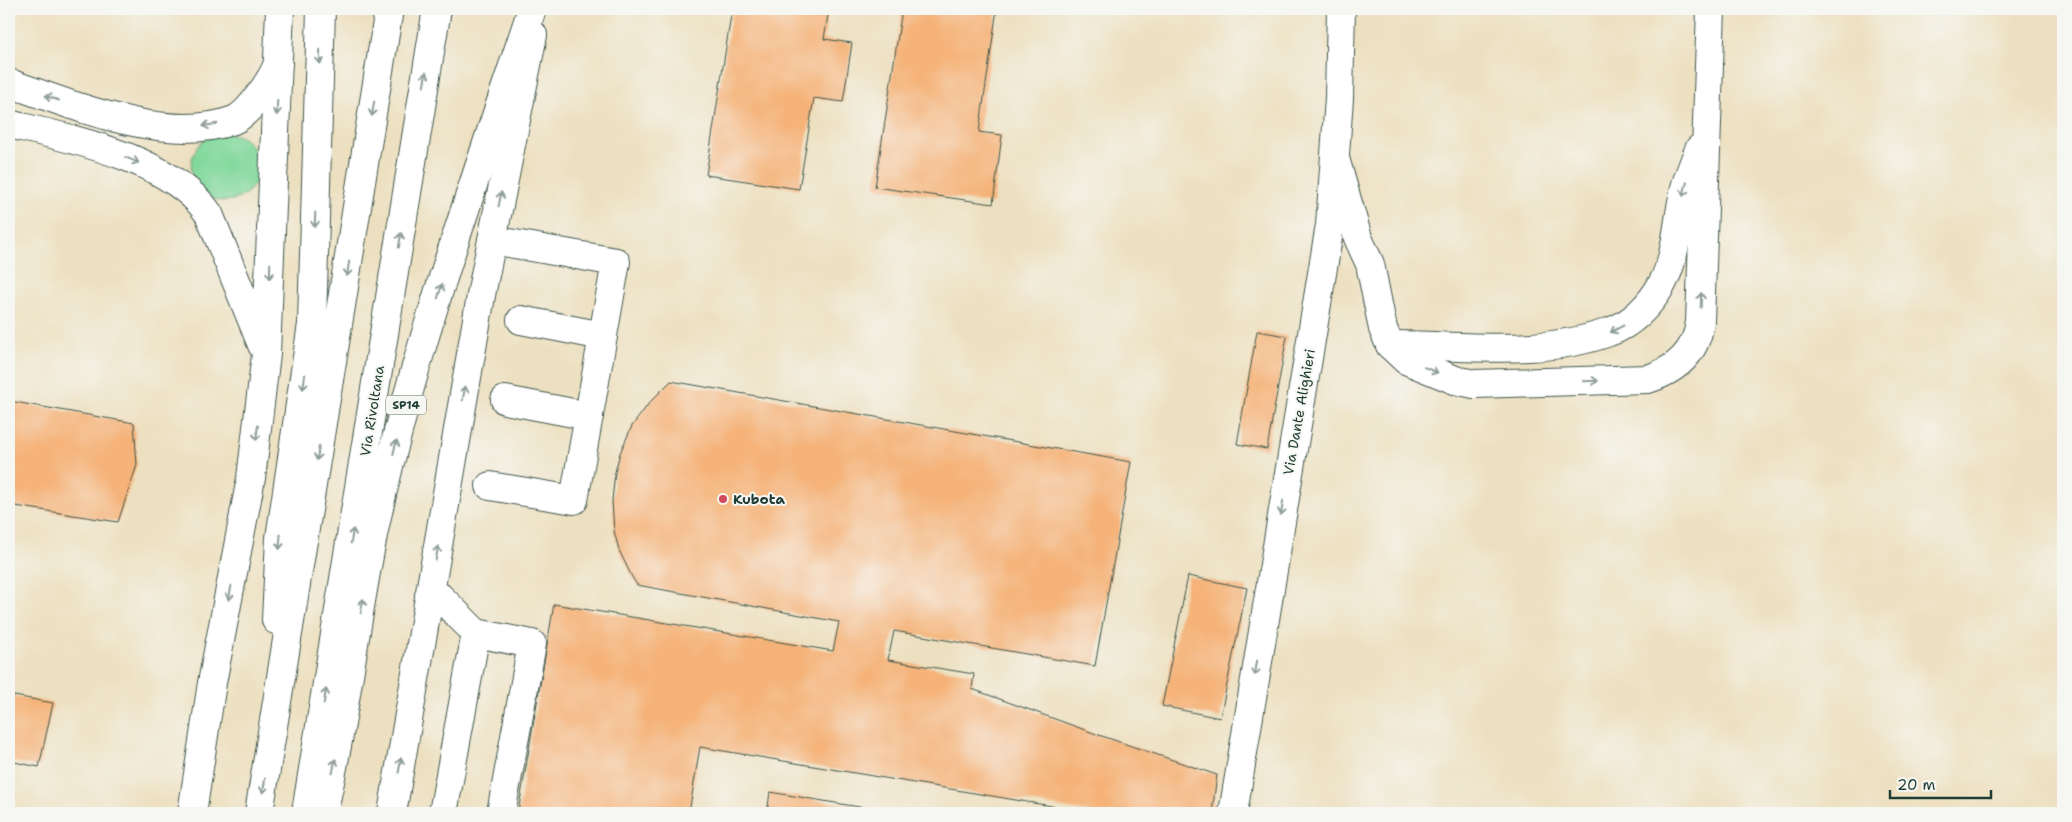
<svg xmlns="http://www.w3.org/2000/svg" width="2072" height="822" font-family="'Shantell Sans',sans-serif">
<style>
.green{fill:#82d89c;stroke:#508a68}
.building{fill:#f5b379}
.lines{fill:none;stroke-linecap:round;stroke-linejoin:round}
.minor-casing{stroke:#3e5549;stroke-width:30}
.highway-casing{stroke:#3e5549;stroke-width:30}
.minor{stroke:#fff;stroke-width:28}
.highway{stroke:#fff;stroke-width:28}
.oneway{stroke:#8f9e9a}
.poi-dot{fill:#d1495b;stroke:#f6f6f2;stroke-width:2}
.labels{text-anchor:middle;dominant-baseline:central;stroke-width:4;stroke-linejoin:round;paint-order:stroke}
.shield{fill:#f6f6f2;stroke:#60746d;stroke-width:1}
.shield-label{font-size:12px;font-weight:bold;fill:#1f3d34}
.street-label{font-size:14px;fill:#1f3d34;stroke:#f6f6f2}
.poi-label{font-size:14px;font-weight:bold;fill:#1f3d34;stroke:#f6f6f2;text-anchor:start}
</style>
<rect width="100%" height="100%" fill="#f6f6f2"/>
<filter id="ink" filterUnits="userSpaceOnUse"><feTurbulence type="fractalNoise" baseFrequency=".02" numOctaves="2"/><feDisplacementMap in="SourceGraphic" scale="10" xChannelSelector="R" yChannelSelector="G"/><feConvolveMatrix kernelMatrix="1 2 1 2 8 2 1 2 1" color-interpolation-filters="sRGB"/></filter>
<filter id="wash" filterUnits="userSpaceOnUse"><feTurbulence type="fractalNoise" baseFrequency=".0096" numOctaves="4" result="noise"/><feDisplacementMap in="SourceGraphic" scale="20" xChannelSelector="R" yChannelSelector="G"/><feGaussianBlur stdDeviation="1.12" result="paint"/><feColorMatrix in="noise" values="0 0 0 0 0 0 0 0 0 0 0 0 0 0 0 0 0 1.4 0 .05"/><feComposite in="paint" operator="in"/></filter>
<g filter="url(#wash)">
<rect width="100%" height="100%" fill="#ede0c0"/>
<circle class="green" cx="225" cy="167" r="34"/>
<g id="blocks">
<g class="building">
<path d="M732,9h97l-5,30 28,4 -9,59 -29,-4 -15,91 -93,-14z"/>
<path d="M902,9h95l-18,123 23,3 -9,69 -118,-17z"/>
<path d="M1257,331l30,5 -20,113 -30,-5z"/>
<path d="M671,381l460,81 -36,204 -201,-35 -6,29 86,14 -2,15 127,46 118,40 -5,38h-119l-393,-66 -11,66h-171l36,-209 279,47 6,-29 -202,-37 -5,-8 -13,-27 -5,-19 -2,-30 3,-29 5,-19 12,-27 18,-24z"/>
<path d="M9,401l125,22 3,42 -19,57 -109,-17z"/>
<path d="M1188,576l59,12 -27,130 -58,-12z"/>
<path d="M9,695l44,8 -14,64 -30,-6z"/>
<path d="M770,792l119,20v1h-122z"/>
</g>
</g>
</g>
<g filter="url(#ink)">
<use href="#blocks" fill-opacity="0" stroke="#3e5549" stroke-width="1"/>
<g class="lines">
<g class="minor-casing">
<g id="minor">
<path d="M9,83c63,22 159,62 225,37 15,-6 39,-42 44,-57"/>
<path d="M9,124c63,15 161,34 200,90l53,131"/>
<path d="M1335,158l23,80 12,26 13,65 7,16 16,15 49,20 19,4 174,-5c28,-9 48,-26 52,-57l11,-313"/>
<path d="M521,320l82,16"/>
<path d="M1390,345c72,0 151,12 219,-13 22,-7 42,-28 53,-48 15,-27 15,-62 22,-92 3,-14 10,-29 15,-43"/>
<path d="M505,400l84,16"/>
<path d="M490,486l84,14 42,-238 -124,-22"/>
<path d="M429,596l11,1 36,36 56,11 -31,169"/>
<path d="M192,813l20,-130 39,-205 15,-124 14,-345"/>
<path d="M392,813l90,-523 51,-255"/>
<path d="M443,813l33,-180"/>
<path d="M1233,813l97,-588 9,-127 2,-89"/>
</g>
</g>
<g class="highway-casing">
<g id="highway">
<path d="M276,620l4,-82 32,-214 9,-315"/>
<path d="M306,812l131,-803"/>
<path d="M259,813l130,-804"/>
<path d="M323,813c23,-96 32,-195 53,-292 39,-174 100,-343 156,-512"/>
</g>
</g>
<use href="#minor" class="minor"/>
<use href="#highway" class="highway"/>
</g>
<defs><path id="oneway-shaft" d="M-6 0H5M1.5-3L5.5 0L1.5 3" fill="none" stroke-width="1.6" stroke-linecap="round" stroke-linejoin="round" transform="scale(1.25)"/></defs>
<g class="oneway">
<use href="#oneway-shaft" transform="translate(320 57) rotate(91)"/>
<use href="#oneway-shaft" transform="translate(425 79) rotate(-81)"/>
<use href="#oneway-shaft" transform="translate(52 98) rotate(-161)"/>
<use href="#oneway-shaft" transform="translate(277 108) rotate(92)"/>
<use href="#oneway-shaft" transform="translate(373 109) rotate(99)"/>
<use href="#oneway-shaft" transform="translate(210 125) rotate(170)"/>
<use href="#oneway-shaft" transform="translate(132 160) rotate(22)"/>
<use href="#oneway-shaft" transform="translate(1685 189) rotate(106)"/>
<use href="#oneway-shaft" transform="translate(500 199) rotate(-79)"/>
<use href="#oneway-shaft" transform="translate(315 220) rotate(92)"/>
<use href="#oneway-shaft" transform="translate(400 240) rotate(-81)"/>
<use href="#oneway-shaft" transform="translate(348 269) rotate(99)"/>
<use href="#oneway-shaft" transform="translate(270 271) rotate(92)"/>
<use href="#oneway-shaft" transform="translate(440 291) rotate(-73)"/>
<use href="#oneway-shaft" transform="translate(1701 300) rotate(-88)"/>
<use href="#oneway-shaft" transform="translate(1617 329) rotate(152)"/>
<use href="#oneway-shaft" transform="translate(1431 370) rotate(22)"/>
<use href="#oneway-shaft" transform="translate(1591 381) rotate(-2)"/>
<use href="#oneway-shaft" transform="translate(304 382) rotate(99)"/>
<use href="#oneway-shaft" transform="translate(464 393) rotate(-80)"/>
<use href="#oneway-shaft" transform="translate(257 433) rotate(97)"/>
<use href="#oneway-shaft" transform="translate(395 447) rotate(-76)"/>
<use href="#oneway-shaft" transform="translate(318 453) rotate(99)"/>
<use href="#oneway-shaft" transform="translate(1282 508) rotate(99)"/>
<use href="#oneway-shaft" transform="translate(352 536) rotate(-81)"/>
<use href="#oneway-shaft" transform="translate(280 542) rotate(94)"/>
<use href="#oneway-shaft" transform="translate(437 553) rotate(-80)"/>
<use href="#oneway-shaft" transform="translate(230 593) rotate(101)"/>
<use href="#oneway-shaft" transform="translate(362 606) rotate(-80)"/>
<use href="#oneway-shaft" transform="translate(1256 668) rotate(99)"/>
<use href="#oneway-shaft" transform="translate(325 696) rotate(-81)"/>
<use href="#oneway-shaft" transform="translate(400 765) rotate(-80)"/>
<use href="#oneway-shaft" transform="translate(334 766) rotate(-79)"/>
<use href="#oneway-shaft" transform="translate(264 786) rotate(99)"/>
</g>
</g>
<circle class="poi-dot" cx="723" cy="499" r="5"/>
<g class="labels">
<rect class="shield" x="386" y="395.5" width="40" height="19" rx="4"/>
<g class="shield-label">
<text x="406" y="405">SP14</text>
</g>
<g class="street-label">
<text transform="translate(372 411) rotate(-81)">Via Rivoltana</text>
<text transform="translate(1299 412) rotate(-80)">Via Dante Alighieri</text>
</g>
<g class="poi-label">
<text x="733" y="499">Kubota</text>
</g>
</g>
<rect width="2072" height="822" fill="none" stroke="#f6f6f2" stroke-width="30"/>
<path d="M1890 790v8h101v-8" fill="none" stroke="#1f3d34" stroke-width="2.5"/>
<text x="1897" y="790" font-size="15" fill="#1f3d34" stroke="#f6f6f2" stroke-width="4" paint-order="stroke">20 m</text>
</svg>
